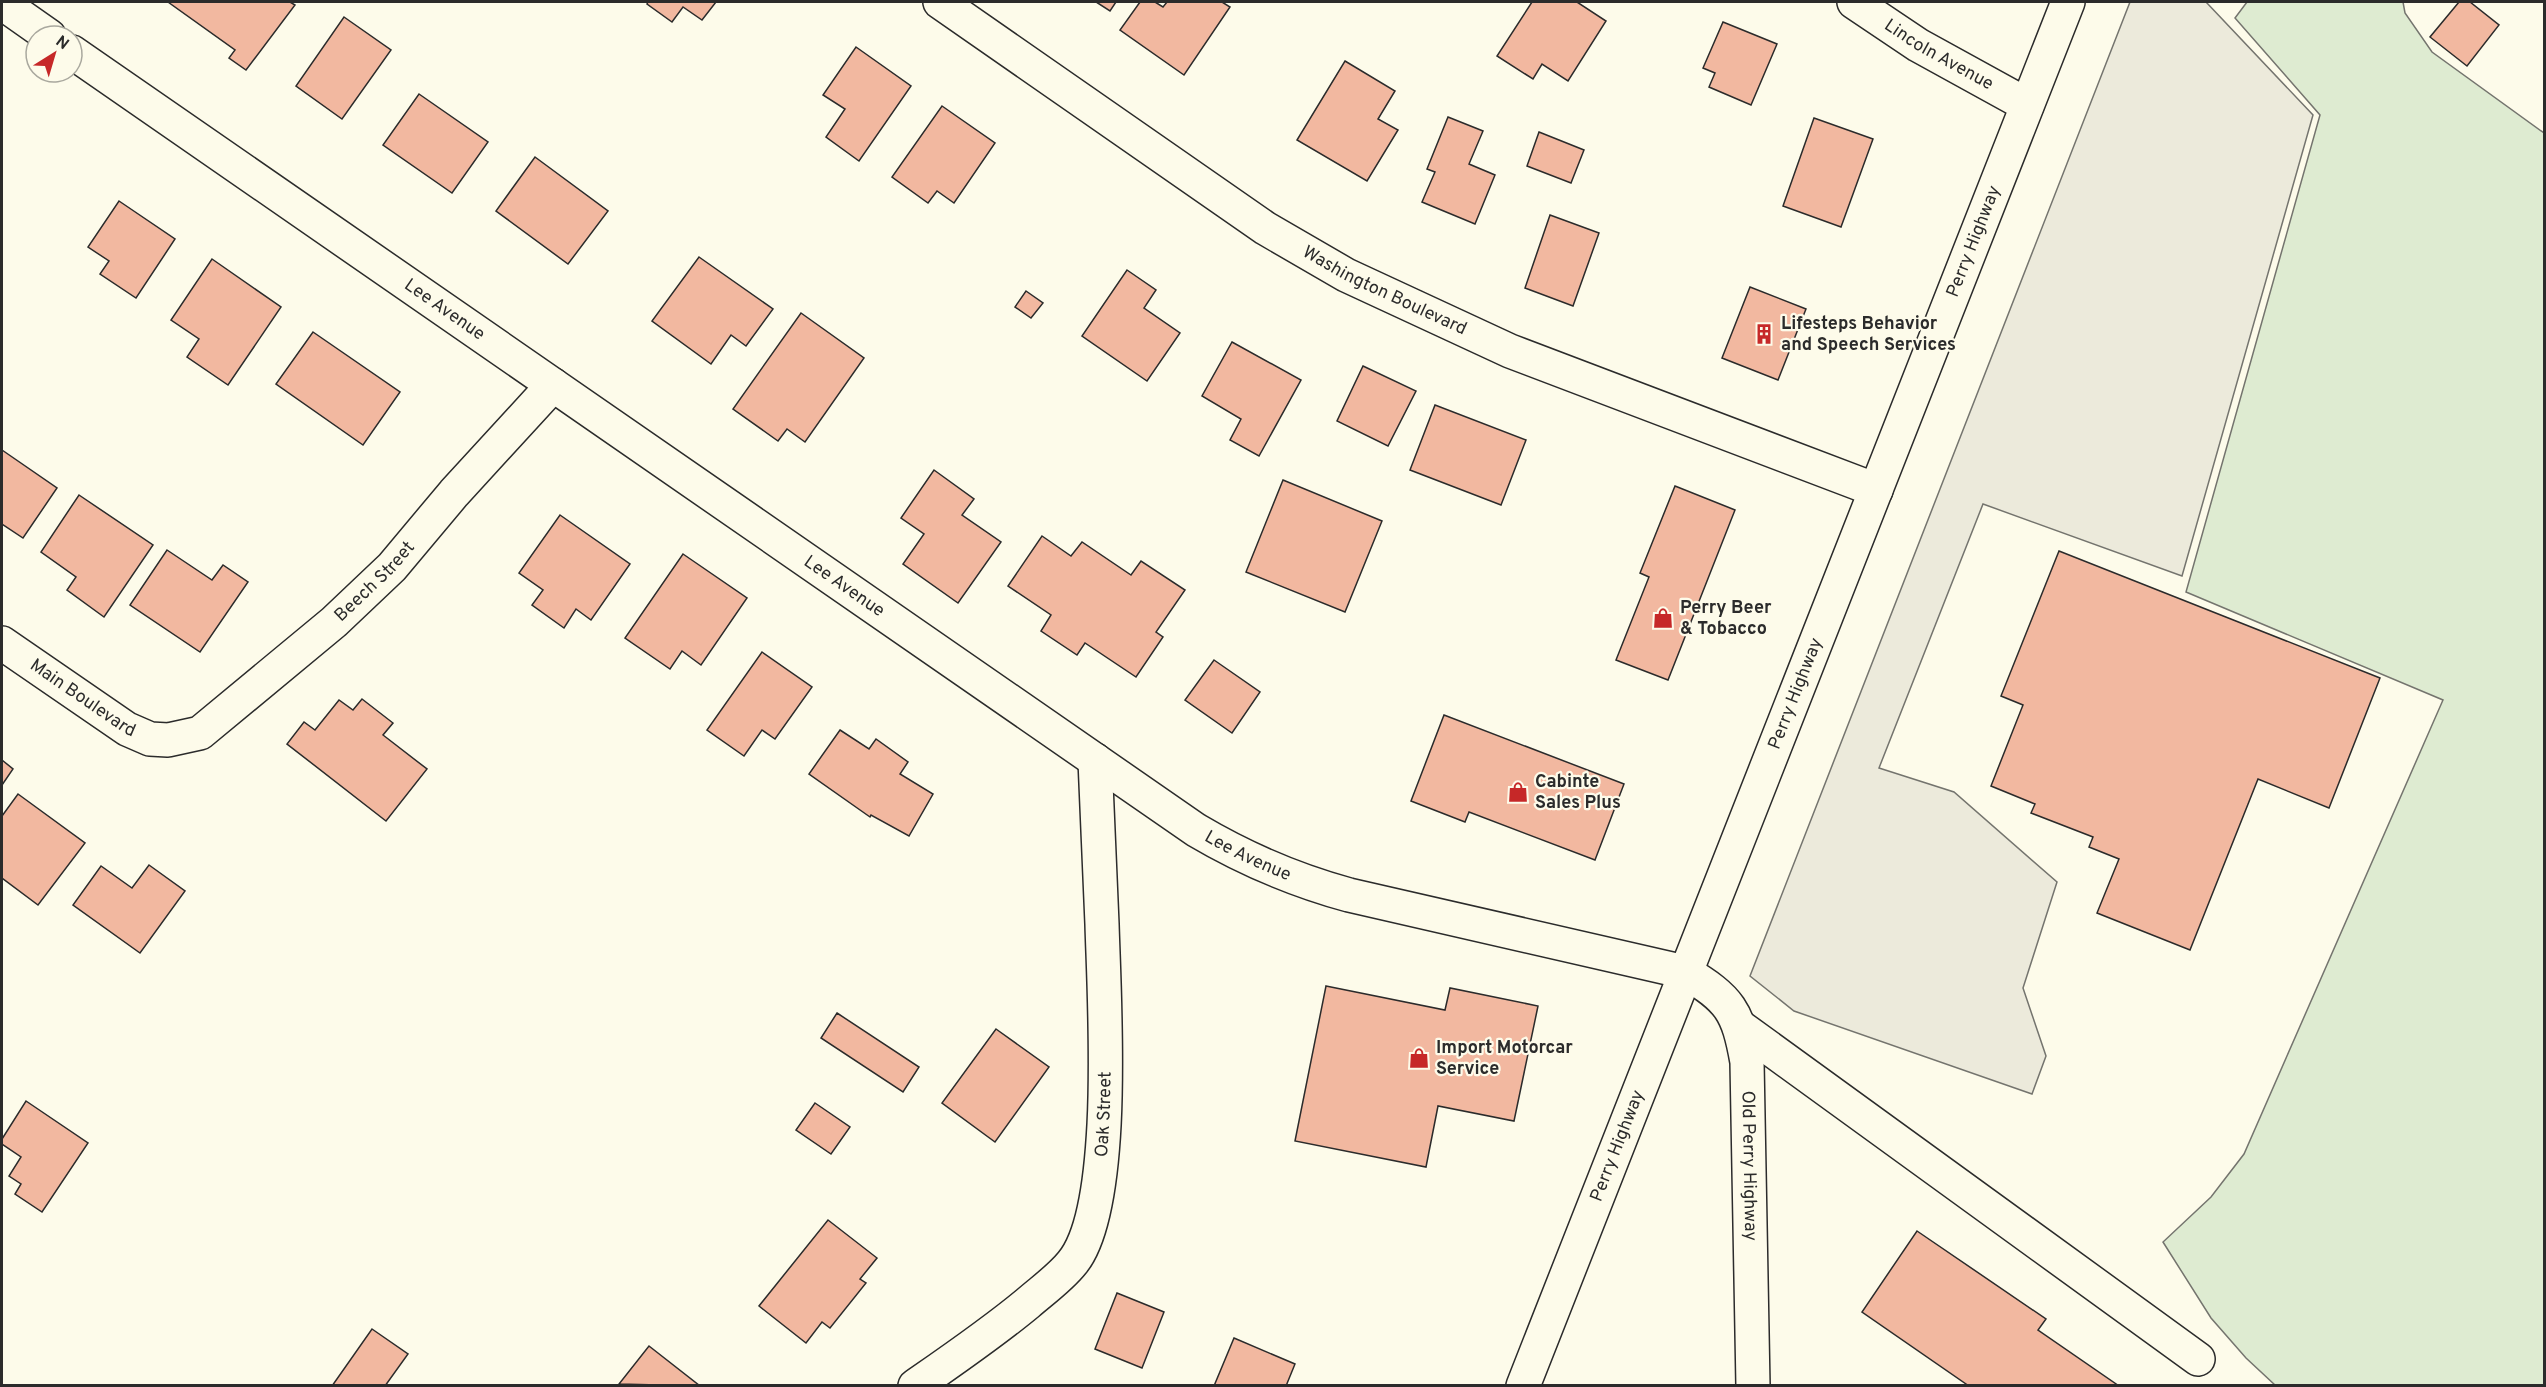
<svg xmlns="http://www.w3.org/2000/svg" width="2546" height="1387" font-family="Overpass,sans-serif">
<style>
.green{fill:#deebd1;stroke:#74746e;stroke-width:1.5}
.parking{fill:#eceadb;stroke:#74746e;stroke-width:1.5}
.building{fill:#f2b8a0;stroke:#2b2b2b;stroke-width:1.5}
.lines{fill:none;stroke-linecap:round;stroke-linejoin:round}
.minor-casing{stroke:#2b2b2b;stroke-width:36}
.major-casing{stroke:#2b2b2b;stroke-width:36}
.minor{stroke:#fdfbea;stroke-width:33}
.major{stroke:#fdfbea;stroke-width:33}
.labels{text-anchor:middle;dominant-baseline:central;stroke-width:4.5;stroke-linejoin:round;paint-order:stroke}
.street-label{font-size:18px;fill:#2b2b2b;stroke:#fdfbea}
.poi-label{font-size:18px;font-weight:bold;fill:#2b2b2b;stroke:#fdfbea;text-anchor:start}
</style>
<rect width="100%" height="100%" fill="#fdfbea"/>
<path class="green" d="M2247,2h156l2,11 27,39 112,81v1252h-269l-29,-27 -35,-40 -48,-76 48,-45 33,-43 199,-454 -257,-108 134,-477 -85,-97z"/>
<path class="parking" d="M2130,2h76l107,113 -131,461 -199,-72 -104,264 75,24 103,90 -34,106 23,68 -14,38 -238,-83 -44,-35z"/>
<g class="building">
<path d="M168,2h122l5,3 -49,65 -17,-12 6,-8z"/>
<path d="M648,2h68l-14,18 -19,-13 -11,15 -25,-18z"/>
<path d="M1096,2h20l-6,9z"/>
<path d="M1140,2h15l8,5 4,-5h55l8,5 -46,68 -64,-45z"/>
<path d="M1532,2h45l29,19 -38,60 -26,-17 -9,15 -36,-23z"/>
<path d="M2459,2h11l29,23 -32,41 -37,-29z"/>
<path d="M344,17l47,33 -49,69 -46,-33z"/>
<path d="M1723,22l54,22 -26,61 -42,-18 6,-14 -12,-5z"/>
<path d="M856,47l55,39 -52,75 -33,-24 19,-28 -22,-14z"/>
<path d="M1345,61l50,30 -17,28 20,11 -31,51 -70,-41z"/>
<path d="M419,94l69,48 -36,51 -69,-48z"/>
<path d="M942,106l53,37 -41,60 -17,-12 -9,12 -36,-26z"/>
<path d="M1448,117l35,14 -14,33 26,11 -20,49 -53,-22 13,-30 -8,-3z"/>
<path d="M1814,118l59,21 -32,88 -58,-21z"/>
<path d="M1539,132l45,18 -13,33 -44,-17z"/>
<path d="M535,157l73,54 -40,53 -72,-53z"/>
<path d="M119,201l56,38 -39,59 -36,-24 9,-13 -21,-14z"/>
<path d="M1550,215l49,18 -26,73 -48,-18z"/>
<path d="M699,257l74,52 -27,37 -15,-11 -20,29 -59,-43z"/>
<path d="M212,259l69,48 -53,78 -41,-28 12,-18 -28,-19z"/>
<path d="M1127,270l29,20 -12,18 36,25 -33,48 -65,-45z"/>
<path d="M1750,287l56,22 -28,71 -56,-22z"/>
<path d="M1026,291l17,12 -12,15 -16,-11z"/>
<path d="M801,313l63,45 -59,84 -18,-13 -9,12 -45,-32z"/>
<path d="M313,332l87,60 -37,53 -87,-61z"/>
<path d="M1232,342l69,38 -42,76 -29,-16 11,-21 -39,-23z"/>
<path d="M1363,366l53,25 -28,55 -51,-25z"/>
<path d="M1435,405l91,35 -25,65 -91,-35z"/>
<path d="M2,450l55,38 -34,50 -21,-14z"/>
<path d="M934,470l40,29 -12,16 39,27 -43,61 -55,-39 21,-30 -23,-16z"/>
<path d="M1283,480l99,41 -37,91 -99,-40z"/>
<path d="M1675,486l60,24 -67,170 -52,-20 33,-83 -9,-4z"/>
<path d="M79,495l74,50 -49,72 -37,-27 9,-13 -35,-25z"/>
<path d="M560,515l70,49 -39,56 -15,-11 -12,19 -32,-23 11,-15 -24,-17z"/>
<path d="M1042,536l29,20 11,-14 49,33 10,-14 44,29 -29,42 7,5 -27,40 -51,-34 -8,12 -36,-24 10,-16 -43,-29z"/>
<path d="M167,550l45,30 11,-15 25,17 -48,70 -70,-47z"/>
<path d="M2059,551l321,127 -51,130 -71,-29 -68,171 -93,-37 22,-54 -30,-12 4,-10 -62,-24 4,-9 -44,-18 32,-81 -22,-9z"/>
<path d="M683,554l64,44 -46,67 -19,-14 -12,18 -45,-31z"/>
<path d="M762,652l50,35 -37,52 -13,-9 -18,26 -37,-26z"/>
<path d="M1214,660l46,32 -28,41 -47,-33z"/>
<path d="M362,699l31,24 -10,12 44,34 -41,52 -99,-77 17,-22 11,8 24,-30 14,10z"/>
<path d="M1444,715l180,69 -29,76 -126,-48 -4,10 -54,-21z"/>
<path d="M840,730l29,19 7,-10 32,23 -8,12 33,20 -24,42 -38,-21 -1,2 -61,-43z"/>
<path d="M2,760l11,9 -11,16z"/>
<path d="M18,794l67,49 -47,62 -36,-27v-62z"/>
<path d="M149,865l36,26 -45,62 -67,-48 28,-39 31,22z"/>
<path d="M1326,986l119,24 5,-22 88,18 -24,115 -76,-15 -12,61 -131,-26z"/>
<path d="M837,1013l82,54 -16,25 -82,-54z"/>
<path d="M996,1029l53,38 -54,75 -53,-39z"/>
<path d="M26,1101l62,42 -46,69 -27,-18 6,-10 -12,-8 12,-19 -19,-13v-5z"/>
<path d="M815,1103l35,24 -19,27 -35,-24z"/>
<path d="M828,1220l49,38 -17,21 6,4 -36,45 -8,-6 -16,21 -47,-37z"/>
<path d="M1917,1231l129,88 -8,11 81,56h-150l-107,-74z"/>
<path d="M1117,1293l47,19 -22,56 -47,-19z"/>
<path d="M372,1329l36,25 -23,32h-53z"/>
<path d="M1234,1338l61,26 -9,22h-72z"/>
<path d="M649,1346l51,40 -81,-2z"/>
</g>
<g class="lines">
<g class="minor-casing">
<g id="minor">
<path id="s1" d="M940,2l325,226 81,47 164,76 366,139"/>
<path id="s2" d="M1854,2l64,43 109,60"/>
<path d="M2,3l47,33"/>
<path id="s3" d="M72,52l1124,778c49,29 98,50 153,65l336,77c45,27 53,39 62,90l6,324"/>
<path id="s4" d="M2,643l125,86 23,10 18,1 32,-7 134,-111 58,-55 62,-74 99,-108"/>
<path d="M1739,1026l459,333"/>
<path id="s5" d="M915,1386c39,-27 77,-53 113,-83 15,-13 32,-25 44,-40 46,-55 32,-265 30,-339 -2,-55 -5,-109 -7,-164"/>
</g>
</g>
<g class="major-casing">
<g id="major">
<path id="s6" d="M1523,1386l545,-1384"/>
</g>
</g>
<use href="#minor" class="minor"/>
<use href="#major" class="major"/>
</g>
<defs>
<g id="building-bare" transform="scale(1.62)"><path d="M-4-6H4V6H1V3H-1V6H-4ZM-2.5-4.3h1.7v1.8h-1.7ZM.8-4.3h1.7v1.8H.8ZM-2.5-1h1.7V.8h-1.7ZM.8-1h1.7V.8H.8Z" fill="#c62828" stroke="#fdfbea" stroke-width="2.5" paint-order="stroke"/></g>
<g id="shop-bare" transform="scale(1.62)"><path d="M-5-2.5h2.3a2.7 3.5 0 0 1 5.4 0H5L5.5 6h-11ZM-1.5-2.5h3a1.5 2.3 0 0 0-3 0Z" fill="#c62828" stroke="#fdfbea" stroke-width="2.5" paint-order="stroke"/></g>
</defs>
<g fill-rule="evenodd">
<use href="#building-bare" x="1764" y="334"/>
<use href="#shop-bare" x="1663" y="618"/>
<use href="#shop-bare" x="1518" y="792"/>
<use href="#shop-bare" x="1419" y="1058"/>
</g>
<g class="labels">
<g class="street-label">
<text stroke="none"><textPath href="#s2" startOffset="100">Lincoln Avenue</textPath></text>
<text stroke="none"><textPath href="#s6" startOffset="1230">Perry Highway</textPath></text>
<text stroke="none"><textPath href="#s1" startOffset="531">Washington Boulevard</textPath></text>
<text stroke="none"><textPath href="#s3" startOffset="453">Lee Avenue</textPath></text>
<text stroke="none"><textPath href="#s4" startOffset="459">Beech Street</textPath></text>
<text stroke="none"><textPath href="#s3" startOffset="939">Lee Avenue</textPath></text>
<text stroke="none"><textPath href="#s6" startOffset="744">Perry Highway</textPath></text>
<text stroke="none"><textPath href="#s4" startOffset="98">Main Boulevard</textPath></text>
<text stroke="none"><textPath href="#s3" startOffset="1425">Lee Avenue</textPath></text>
<text stroke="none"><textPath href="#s5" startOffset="354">Oak Street</textPath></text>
<text stroke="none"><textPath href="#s6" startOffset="258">Perry Highway</textPath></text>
<text stroke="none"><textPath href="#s3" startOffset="2097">Old Perry Highway</textPath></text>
</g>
<g class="poi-label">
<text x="1781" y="324">Lifesteps Behavior<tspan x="1781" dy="21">and Speech Services</tspan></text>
<text x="1680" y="608">Perry Beer<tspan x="1680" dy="21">&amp; Tobacco</tspan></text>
<text x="1535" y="782">Cabinte<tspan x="1535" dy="21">Sales Plus</tspan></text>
<text x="1436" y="1048">Import Motorcar<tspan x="1436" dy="21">Service</tspan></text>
</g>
</g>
<rect width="2546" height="1387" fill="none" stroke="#2b2b2b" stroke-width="6"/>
<g transform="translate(54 54) rotate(37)"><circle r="28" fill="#fdfbea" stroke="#a9a89e" stroke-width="1.5"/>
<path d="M0-4.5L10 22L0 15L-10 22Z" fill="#c62828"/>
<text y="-9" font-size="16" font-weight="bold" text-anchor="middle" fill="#2b2b2b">N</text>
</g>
</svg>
